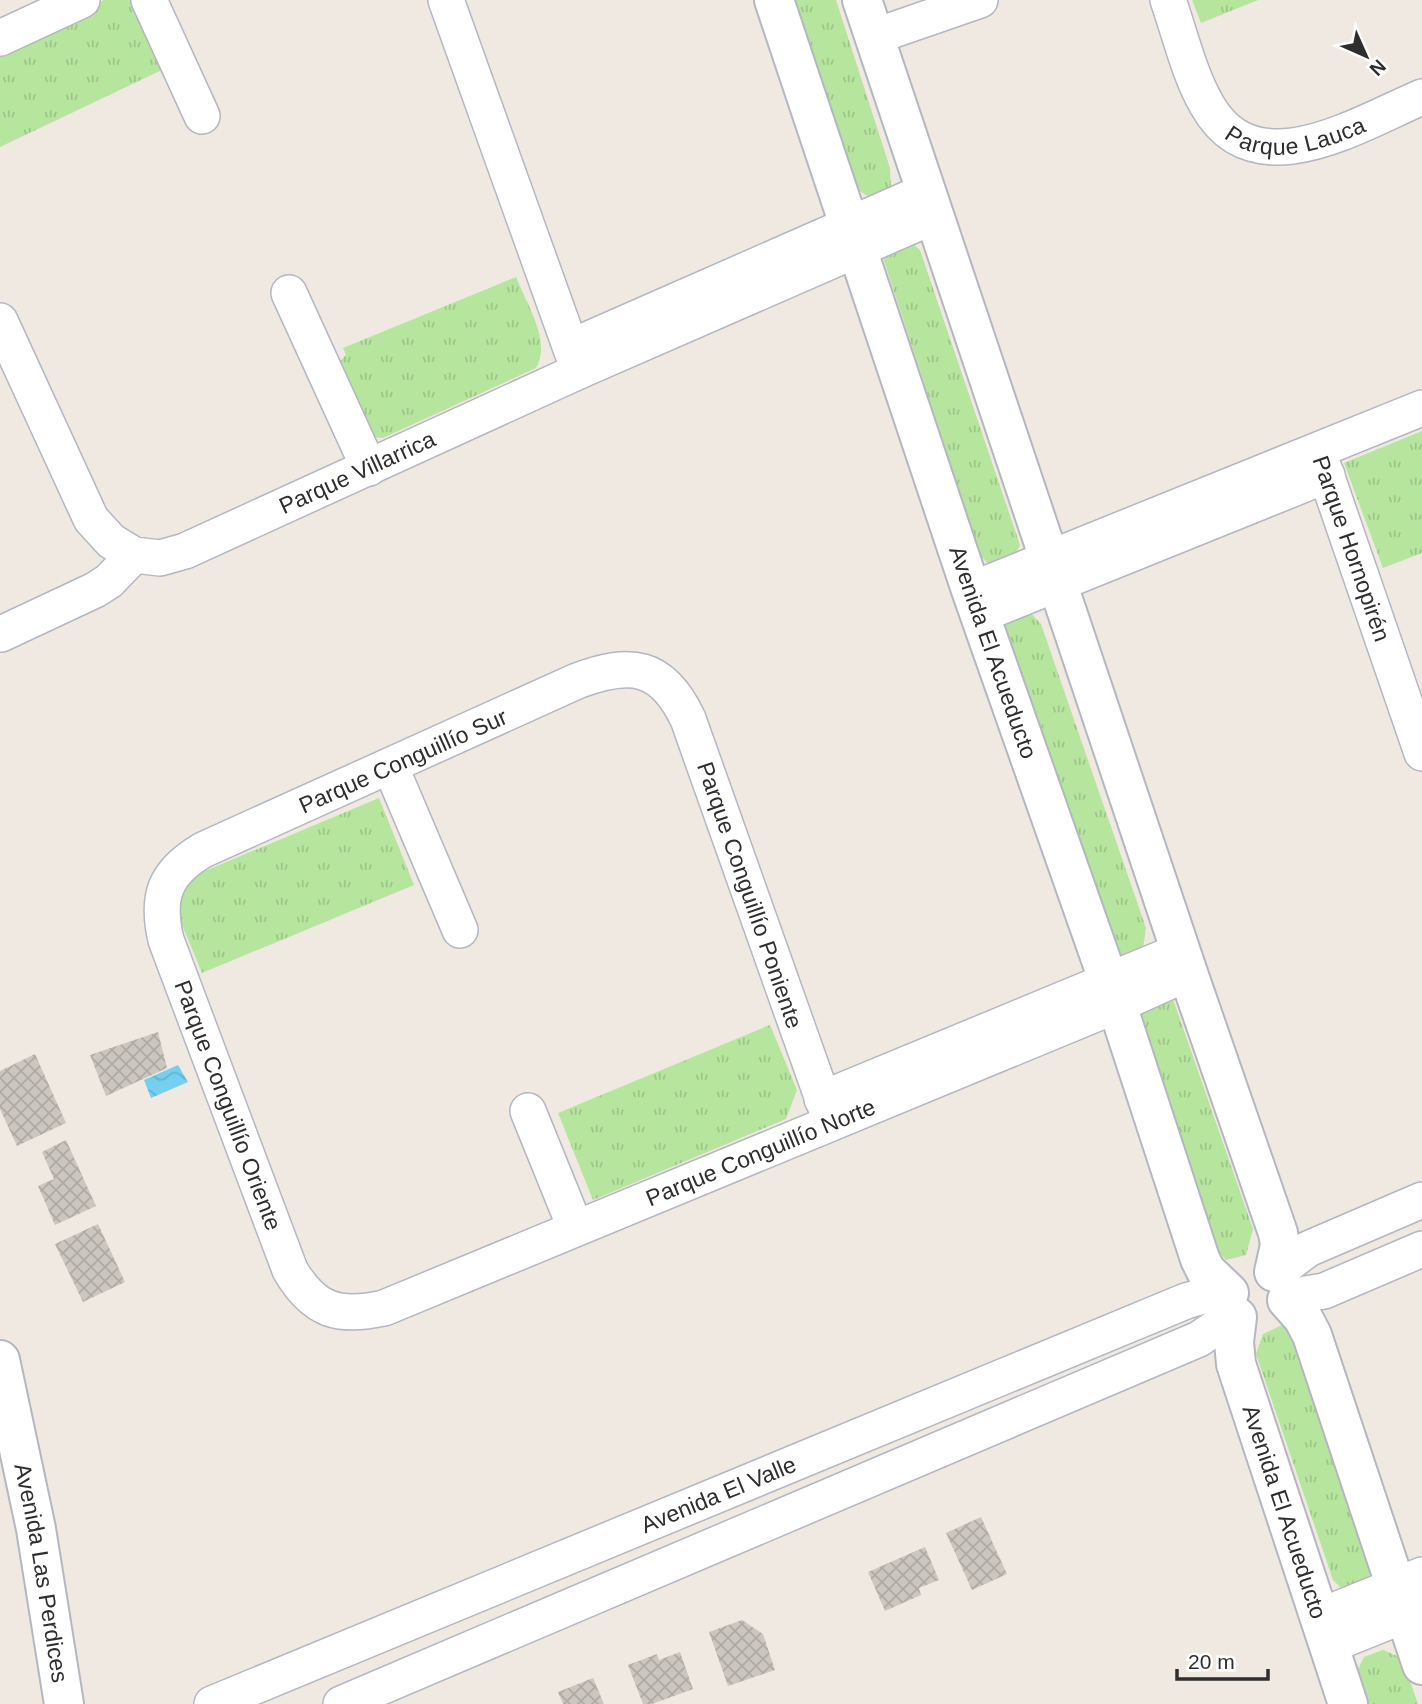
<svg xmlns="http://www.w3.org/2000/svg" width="1422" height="1704" font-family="Helvetica,sans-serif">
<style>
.grass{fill:url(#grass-tufts)}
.water{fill:url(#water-waves)}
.building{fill:url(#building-cross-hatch)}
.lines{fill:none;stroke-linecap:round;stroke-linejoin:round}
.street-casing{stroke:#b4b7c1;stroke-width:38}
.secondary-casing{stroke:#b4b7c1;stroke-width:42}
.street{stroke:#fff;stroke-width:35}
.secondary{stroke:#fff;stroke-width:38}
.labels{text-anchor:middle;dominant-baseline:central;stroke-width:5;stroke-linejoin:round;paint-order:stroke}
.street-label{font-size:23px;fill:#2e2e2e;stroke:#fff}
</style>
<defs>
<pattern id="grass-tufts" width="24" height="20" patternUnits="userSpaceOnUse" patternTransform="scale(1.75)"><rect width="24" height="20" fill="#b6e59e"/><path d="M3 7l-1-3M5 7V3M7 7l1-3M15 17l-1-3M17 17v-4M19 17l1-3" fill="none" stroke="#9dc588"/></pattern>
<pattern id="water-waves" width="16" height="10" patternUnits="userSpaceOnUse" patternTransform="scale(1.75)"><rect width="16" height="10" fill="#75cff0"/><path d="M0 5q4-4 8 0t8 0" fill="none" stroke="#66b2ce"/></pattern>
<pattern id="building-cross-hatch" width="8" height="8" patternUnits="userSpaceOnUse" patternTransform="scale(1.75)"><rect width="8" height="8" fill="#cbc7bf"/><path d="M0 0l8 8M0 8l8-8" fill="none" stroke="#afaba4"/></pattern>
</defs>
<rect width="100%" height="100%" fill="#efe9e1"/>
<g class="grass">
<path d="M104,0h31l31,68 -166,79v-96z"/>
<path d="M792,0h44l54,168 1,21 -20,9 -18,-11z"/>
<path d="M1192,0h66l-57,23z"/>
<path d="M907,238l13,12 100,295 -7,15 -22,7 -10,-11 -98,-298 7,-15z"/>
<path d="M516,277c10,26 36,64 20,91l-153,70 -13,-1 -36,-70 12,-12 -3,-7z"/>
<path d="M1422,431v122l-39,15 -39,-105z"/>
<path d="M1027,609l14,15 105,304 -3,20 -23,9 -119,-317 4,-18z"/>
<path d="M379,798l35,87 -212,88 -27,-65 11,-29z"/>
<path d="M1162,992l11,7 80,230 -7,26 -20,5 -11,-13 -79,-226 6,-20z"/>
<path d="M770,1025l27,65 -11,29 -193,81 -35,-87z"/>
<path d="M1282,1325l11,7 81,230 -8,25 -20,6 -13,-13 -77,-226 7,-20z"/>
<path d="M1383,1650l19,8 16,46h-50l-11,-33 7,-14z"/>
</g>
<path class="water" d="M178,1065l10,17 -37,16 -7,-18z"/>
<g class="building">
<path d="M158,1032l9,36 -61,28 -16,-41z"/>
<path d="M35,1054l31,69 -49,23 -17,-37v-38z"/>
<path d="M66,1140l30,66 -41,19 -17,-39 16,-7 -12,-27z"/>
<path d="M98,1224l27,58 -42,20 -28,-58z"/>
<path d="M981,1517l26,57 -35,16 -26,-57z"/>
<path d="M925,1547l14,33 -20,8 2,7 -36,16 -17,-39z"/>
<path d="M742,1620l21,14 12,36 -47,16 -19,-54z"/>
<path d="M680,1652l13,37 -41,15h-9l-15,-39 29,-11 2,6z"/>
<path d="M593,1678l11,26h-41l-5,-12z"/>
</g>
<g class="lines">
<g class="street-casing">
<g id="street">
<path d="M149,0l53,116"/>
<path d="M446,0l133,371"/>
<path id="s1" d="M1168,0c12,34 21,74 39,105 48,85 151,19 215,-8"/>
<path d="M873,37l107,-37"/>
<path d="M0,38l82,-38"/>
<path d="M289,293l80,175"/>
<path id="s2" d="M0,321l91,198 20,22 23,14 26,3 25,-7 394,-180 355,-155"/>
<path d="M571,347l355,-156"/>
<path id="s3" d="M1319,454l103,299"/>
<path d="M971,590l451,-182"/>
<path d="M980,615l347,-140"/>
<path d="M1,634l94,-44 14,-9 25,-26"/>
<path d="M391,768l69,162"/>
<path d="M822,1099l358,-148"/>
<path d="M528,1111l47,116"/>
<path id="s4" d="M831,1122l-143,-403c-26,-55 -58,-58 -111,-38l-374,169c-39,23 -47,47 -37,90l124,330c24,41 48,48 94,38l733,-303 71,-32"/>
<path d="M1276,1273l32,-24 114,-49"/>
<path d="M1287,1297l37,-6 98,-42"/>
<path d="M1318,1617l104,-42"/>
<path d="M1328,1646l94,-38"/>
<path id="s5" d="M212,1704l974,-403 17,-5 26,-1"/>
<path d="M341,1704l858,-365 36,-25"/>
</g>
</g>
<g class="secondary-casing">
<g id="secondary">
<path id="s6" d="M774,0l197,590 146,415 83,254 6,12 23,22"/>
<path d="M862,0l326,973 90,260 2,12 -6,27"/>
<path d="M1287,1300l16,18 9,17 110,330"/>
<path id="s7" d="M1237,1317l-3,25 2,22 112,340"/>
<path id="s8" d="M0,1360l36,169 28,175"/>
</g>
</g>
<use href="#street" class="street"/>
<use href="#secondary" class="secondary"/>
</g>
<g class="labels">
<g class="street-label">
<text stroke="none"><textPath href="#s1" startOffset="217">Parque Lauca</textPath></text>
<text stroke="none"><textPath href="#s2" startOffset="516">Parque Villarrica</textPath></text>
<text stroke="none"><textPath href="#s3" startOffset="100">Parque Hornopirén</textPath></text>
<text stroke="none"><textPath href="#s6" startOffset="688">Avenida El Acueducto</textPath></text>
<text transform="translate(403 761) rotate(-24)">Parque Conguillío Sur</text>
<text transform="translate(750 895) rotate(71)">Parque Conguillío Poniente</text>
<text stroke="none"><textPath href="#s4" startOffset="1256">Parque Conguillío Oriente</textPath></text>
<text stroke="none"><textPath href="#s4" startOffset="1951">Parque Conguillío Norte</textPath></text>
<text stroke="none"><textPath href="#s5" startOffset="548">Avenida El Valle</textPath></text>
<text stroke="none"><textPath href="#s7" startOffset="203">Avenida El Acueducto</textPath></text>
<text stroke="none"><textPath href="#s8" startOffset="217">Avenida Las Perdices</textPath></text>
</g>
</g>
<g transform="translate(1366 56) rotate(135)" stroke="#ffffff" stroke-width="5" paint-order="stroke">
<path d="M0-5L12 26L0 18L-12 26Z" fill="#2e2e2e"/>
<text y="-10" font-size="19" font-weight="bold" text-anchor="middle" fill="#2e2e2e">N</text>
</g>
<path d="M1177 1669v10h91v-10" fill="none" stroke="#2e2e2e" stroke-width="3.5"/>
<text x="1188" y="1669" font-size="21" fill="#2e2e2e" stroke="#ffffff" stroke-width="5" paint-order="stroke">20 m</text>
</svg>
